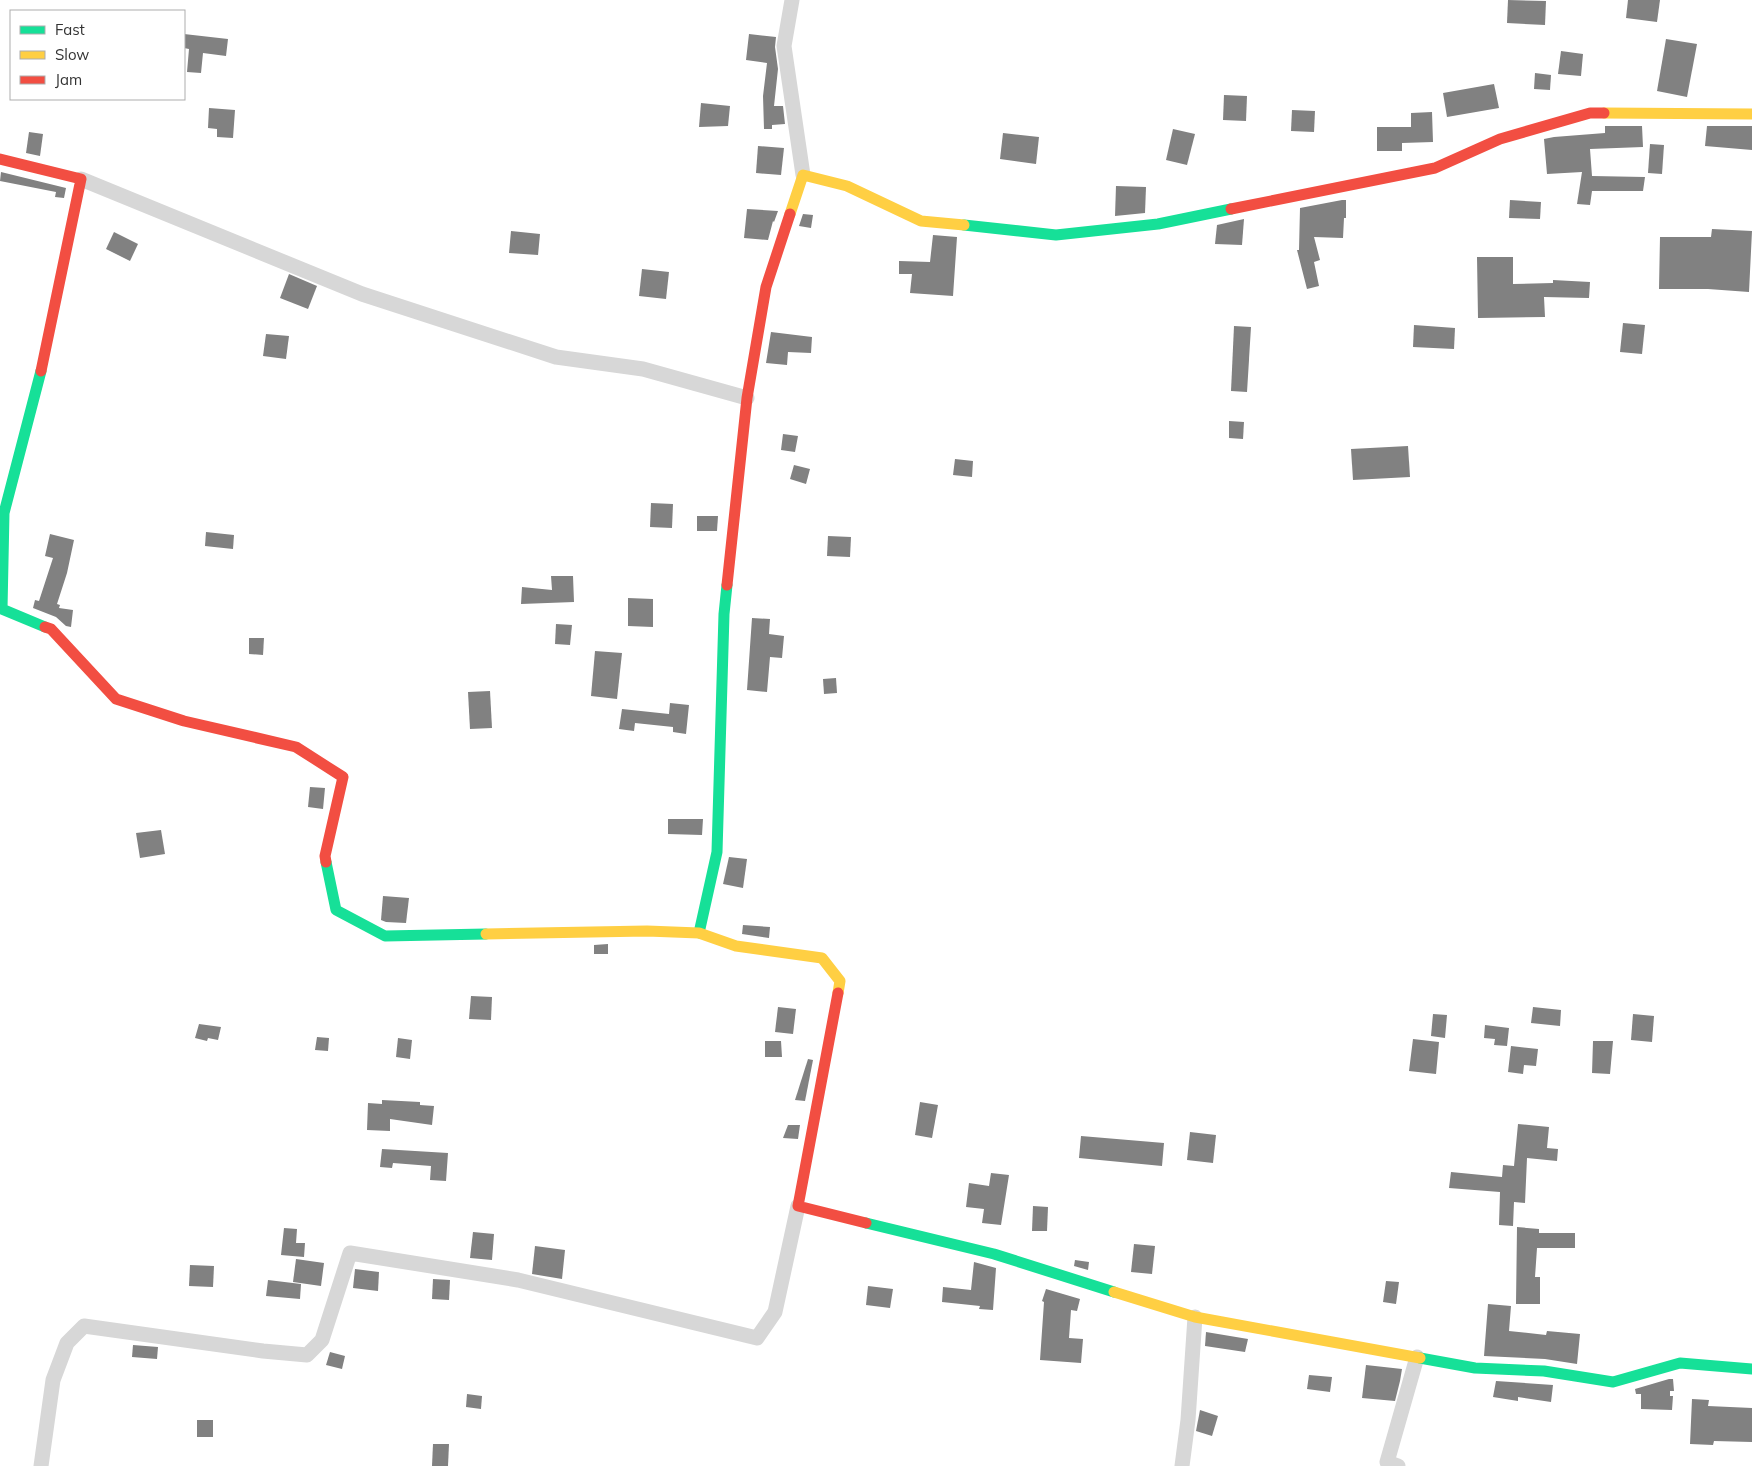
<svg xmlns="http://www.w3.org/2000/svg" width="1752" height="1466" font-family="Mulish,sans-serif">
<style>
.building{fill:#818181}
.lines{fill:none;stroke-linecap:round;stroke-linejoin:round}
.street{stroke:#d7d7d7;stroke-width:15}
.fast{stroke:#16e098;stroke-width:11}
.slow{stroke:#ffcf43;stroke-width:11}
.jam{stroke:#f24e42;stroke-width:11}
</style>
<rect width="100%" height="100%" fill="#fff"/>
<g class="building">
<path d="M1508,0l38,1 -1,24 -38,-2z"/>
<path d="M1628,0h32l-3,22 -31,-4z"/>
<path d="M184,34l44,5 -2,17 -23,-3 -2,20 -14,-1 2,-23 -5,-1z"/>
<path d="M749,34l27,3 -1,10 3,22 -4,37h9l2,18 -13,1v4h-8l-1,-33 4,-33 -21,-3z"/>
<path d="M1666,39l31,5 -10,53 -30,-6z"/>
<path d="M1561,51l22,3 -2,22 -23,-2z"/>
<path d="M1535,73l16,2 -1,15 -16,-1z"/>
<path d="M1494,84l5,24 -52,9 -4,-24z"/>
<path d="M1224,95l23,1 -1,25 -23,-1z"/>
<path d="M701,103l29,3 -2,20 -29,1z"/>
<path d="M209,108l26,2 -2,28 -16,-1v-8l-9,-1z"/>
<path d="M1292,110l23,1 -1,21 -23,-1z"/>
<path d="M1432,112l1,30 -31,1v8h-25v-24h34v-14z"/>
<path d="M1605,126h37l1,21 -53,2 2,27 53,1 -2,14h-51l-2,14 -13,-1 5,-32 -35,2 -3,-35 10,-2 51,-4z"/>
<path d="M1707,126h45v24l-47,-4z"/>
<path d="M1173,129l22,5 -8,31 -21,-5z"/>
<path d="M29,132l14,2 -3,22 -14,-3z"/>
<path d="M1003,133l36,4 -3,27 -36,-5z"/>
<path d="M1650,144l14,1 -2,29 -14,-1z"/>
<path d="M758,146l26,2 -3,27 -25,-2z"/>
<path d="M1,172l65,16 -2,10 -9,-1 1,-5 -56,-11z"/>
<path d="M1116,186l30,1 -1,26 -30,3z"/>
<path d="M1342,200h4v18h-2l-1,20 -29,-1 6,23 -6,2 5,24 -12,3 -10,-39h2l1,-42z"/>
<path d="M1510,200l31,2 -1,17 -31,-1z"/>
<path d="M747,209l31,2 -4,11 -1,-1 -5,19 -24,-2z"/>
<path d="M803,214l10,1 -2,13 -12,-2z"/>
<path d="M1244,219l-2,26 -27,-1 2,-19z"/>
<path d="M1712,229l40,2 -3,61 -41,-3h-49l1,-52h51z"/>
<path d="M511,231l29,3 -2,21 -29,-2z"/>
<path d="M114,232l24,12 -8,17 -24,-12z"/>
<path d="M933,235l24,2 -4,59 -43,-3 2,-19h-13v-13l31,1z"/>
<path d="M1477,257h36v27l40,-1v-3l37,2 -1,16 -45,-1 1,20 -67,1z"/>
<path d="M642,269l27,3 -3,27 -27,-3z"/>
<path d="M289,274l28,12 -9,23 -28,-11z"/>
<path d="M1623,323l22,2 -3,29 -22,-2z"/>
<path d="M1414,325l41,3 -1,21 -41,-2z"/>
<path d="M1234,326l17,1 -4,65 -16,-1z"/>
<path d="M771,332l41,5 -1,16 -23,-1 -1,13 -21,-2z"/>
<path d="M266,334l23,2 -3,23 -23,-3z"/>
<path d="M1229,421l15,1 -1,17 -14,-1z"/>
<path d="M783,434l15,2 -3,16 -14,-2z"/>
<path d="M1408,446l2,31 -57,3 -2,-31z"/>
<path d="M955,459l18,2 -1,16 -19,-2z"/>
<path d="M794,465l16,4 -4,15 -16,-5z"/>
<path d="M651,503l22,1 -1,24 -22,-1z"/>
<path d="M697,516h21l-1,15h-20z"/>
<path d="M206,532l28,3 -1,14 -28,-3z"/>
<path d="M50,534l24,6 -7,33 -10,31 3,1 -1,3 14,2 -2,17 -5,-1 -10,-9 -23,-9 2,-8 4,1 14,-43 -8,-2z"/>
<path d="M828,536l23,1 -1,20 -23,-1z"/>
<path d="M551,576h22l1,26 -53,2 1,-17 30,3z"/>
<path d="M628,598l25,1v28l-25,-1z"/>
<path d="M752,618l18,1 -1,15 15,2 -2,22 -12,-1 -3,35 -20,-2z"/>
<path d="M556,624l16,1 -2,20 -15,-1z"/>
<path d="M249,638h15l-1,17 -14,-1z"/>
<path d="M595,651l27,2 -5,46 -26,-3z"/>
<path d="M836,678l1,15 -13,1 -1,-15z"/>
<path d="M490,691l2,37 -22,1 -2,-37z"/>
<path d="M670,703l19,2 -3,29 -13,-2v-5l-38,-4 -1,8 -15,-2 3,-20 47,5z"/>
<path d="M310,787l15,1 -2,21 -15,-2z"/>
<path d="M668,819h35l-1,16 -34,-1z"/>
<path d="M161,830l4,24 -25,4 -4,-25z"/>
<path d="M729,857l18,2 -4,29 -20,-4z"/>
<path d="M383,896l26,2 -3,25 -20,-1 -5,-2z"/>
<path d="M743,925l27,2 -1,11 -27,-4z"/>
<path d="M608,944v10h-14v-9z"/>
<path d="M471,996l21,1 -1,23 -22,-1z"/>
<path d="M778,1007l18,2 -3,25 -18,-2z"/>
<path d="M1533,1007l28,3 -1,16 -29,-3z"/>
<path d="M1433,1014l14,1 -2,23 -14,-2z"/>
<path d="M1633,1014l21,2 -2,26 -21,-2z"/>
<path d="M199,1024l22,3 -3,13 -10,-2 -1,3 -12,-3z"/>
<path d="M1485,1025l24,3 -2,18 -13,-1 1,-6 -11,-1z"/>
<path d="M317,1037l12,1 -1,13 -13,-1z"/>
<path d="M398,1038l14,2 -2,19 -14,-2z"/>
<path d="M1413,1039l26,3 -3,32 -27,-3z"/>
<path d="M765,1041h16l1,16h-17z"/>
<path d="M1593,1041h20l-3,33 -18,-1z"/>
<path d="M1511,1046l27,3 -2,17 -12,-1 -1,9 -15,-2z"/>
<path d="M808,1059l5,1 -8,41 -10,-1z"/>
<path d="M382,1100l38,2v3l14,1 -2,19 -42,-6v12l-23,-1 1,-27 14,1z"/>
<path d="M920,1102l18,3 -6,33 -17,-3z"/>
<path d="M1518,1124l31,3 -2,21 11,1 -1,12 -30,-3 -2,45 -11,-1 -1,24 -14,-1 1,-33 -51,-4 2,-16 51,5 1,-12 11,1z"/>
<path d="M788,1125h12l-2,14 -15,-1z"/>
<path d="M1190,1132l26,3 -3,28 -26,-3z"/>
<path d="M1081,1136l83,7 -2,23 -83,-8z"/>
<path d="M382,1149l66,4 -2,28 -16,-1 1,-14 -38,-3 -1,5 -12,-1z"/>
<path d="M991,1173l18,2 -8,50 -19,-2 2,-14 -18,-2 3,-24 20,3z"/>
<path d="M1033,1206l15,1 -1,24h-15z"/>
<path d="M1517,1227l22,2v4h36v15h-38l-2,29h5v27h-24z"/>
<path d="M284,1228l13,1 -1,14h9l-1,14 -23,-2z"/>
<path d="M473,1232l21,2 -2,26 -22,-2z"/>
<path d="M1134,1244l21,2 -3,28 -21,-2z"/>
<path d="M535,1246l30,4 -3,29 -30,-5z"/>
<path d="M296,1259l28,4 -3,23 -28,-4z"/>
<path d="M1075,1260l14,2 -1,8 -14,-4z"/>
<path d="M974,1262l22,6 -3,42 -14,-1 1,-3 -38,-4 1,-15 28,3z"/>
<path d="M190,1265l24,1 -1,21 -24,-1z"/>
<path d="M355,1269l24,3 -1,19 -25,-3z"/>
<path d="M433,1279l17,1 -1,20 -17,-1z"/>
<path d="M268,1280l33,4 -1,15 -34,-3z"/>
<path d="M1386,1281l13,1 -3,22 -13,-2z"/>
<path d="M868,1286l25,3 -3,19 -24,-3z"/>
<path d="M1046,1289l34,10 -3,12 -6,-1 -2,28 14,1 -2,24 -41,-3 4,-58 -2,-1z"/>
<path d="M1488,1304l23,2 -2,25 37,4 1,-4 33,3 -3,30 -32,-5 -61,-3z"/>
<path d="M1206,1332l42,7 -3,13 -40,-6z"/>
<path d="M133,1345l25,2 -1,12 -25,-2z"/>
<path d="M330,1352l15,4 -3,13 -16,-4z"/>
<path d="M1366,1365l36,4 -2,12 -5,20 -33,-3z"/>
<path d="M1309,1375l23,2 -2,15 -23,-3z"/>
<path d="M1669,1379h4l1,12h-4v5h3l-1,14 -31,-1v-15h-5l-1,-5z"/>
<path d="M1496,1381l57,4 -2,17 -33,-5v4l-25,-4z"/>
<path d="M467,1394l15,2 -1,13 -15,-2z"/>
<path d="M1692,1399l17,1 -1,6 44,2v34l-38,-1 -1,4 -23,-1z"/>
<path d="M1200,1410l18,6 -6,20 -16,-5z"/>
<rect x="197" y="1420" width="16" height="17"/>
<path d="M433,1444h16l-1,22h-16z"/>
</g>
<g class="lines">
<g class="street">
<path d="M792,0l-8,46 19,129"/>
<path d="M81,179l281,115 194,63 87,12 104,29"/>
<path d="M41,1466l12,-86 14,-37 17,-17 179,25 44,4 15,-15 28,-87 168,27 239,58 18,-26 23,-106"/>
<path d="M1182,1466l6,-46 7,-103"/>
<path d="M1398,1466l-11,-4 30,-105"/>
</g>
<g class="fast">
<path d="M964,225l92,10 102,-11 73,-15"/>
<path d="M41,371l-37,142 -2,96 43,18"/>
<path d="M326,862l10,48 49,26 101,-2"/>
<path d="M699,933l18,-81 7,-238 3,-29"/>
<path d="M866,1223l128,31 120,38"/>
<path d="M1420,1358l55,10 69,3 69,11 67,-19 72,6"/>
</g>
<g class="slow">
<path d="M1604,113l148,1"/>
<path d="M790,214l13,-39 44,11 74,35 43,4"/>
<path d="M486,934l161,-3 52,2 37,13 86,12 18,23 -2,12"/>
<path d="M1114,1292l81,25 225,41"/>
</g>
<g class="jam">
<path d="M0,159l81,20 -40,192"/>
<path d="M1231,209l204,-41 65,-29 90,-26h14"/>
<path d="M727,585l20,-187 19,-111 24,-73"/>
<path d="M45,627l6,2 65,70 68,22 112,26 47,30 -18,79 1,6"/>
<path d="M838,993l-40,213 68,17"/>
</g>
</g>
<rect x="10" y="10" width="175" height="90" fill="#ffffff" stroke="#adadad"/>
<rect x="20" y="26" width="25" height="8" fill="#16e098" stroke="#adadad"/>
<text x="55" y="35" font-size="15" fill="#333333">Fast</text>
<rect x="20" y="51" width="25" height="8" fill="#ffcf43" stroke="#adadad"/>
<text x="55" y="60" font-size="15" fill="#333333">Slow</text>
<rect x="20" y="76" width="25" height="8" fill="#f24e42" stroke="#adadad"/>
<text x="55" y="85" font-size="15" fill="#333333">Jam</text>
</svg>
